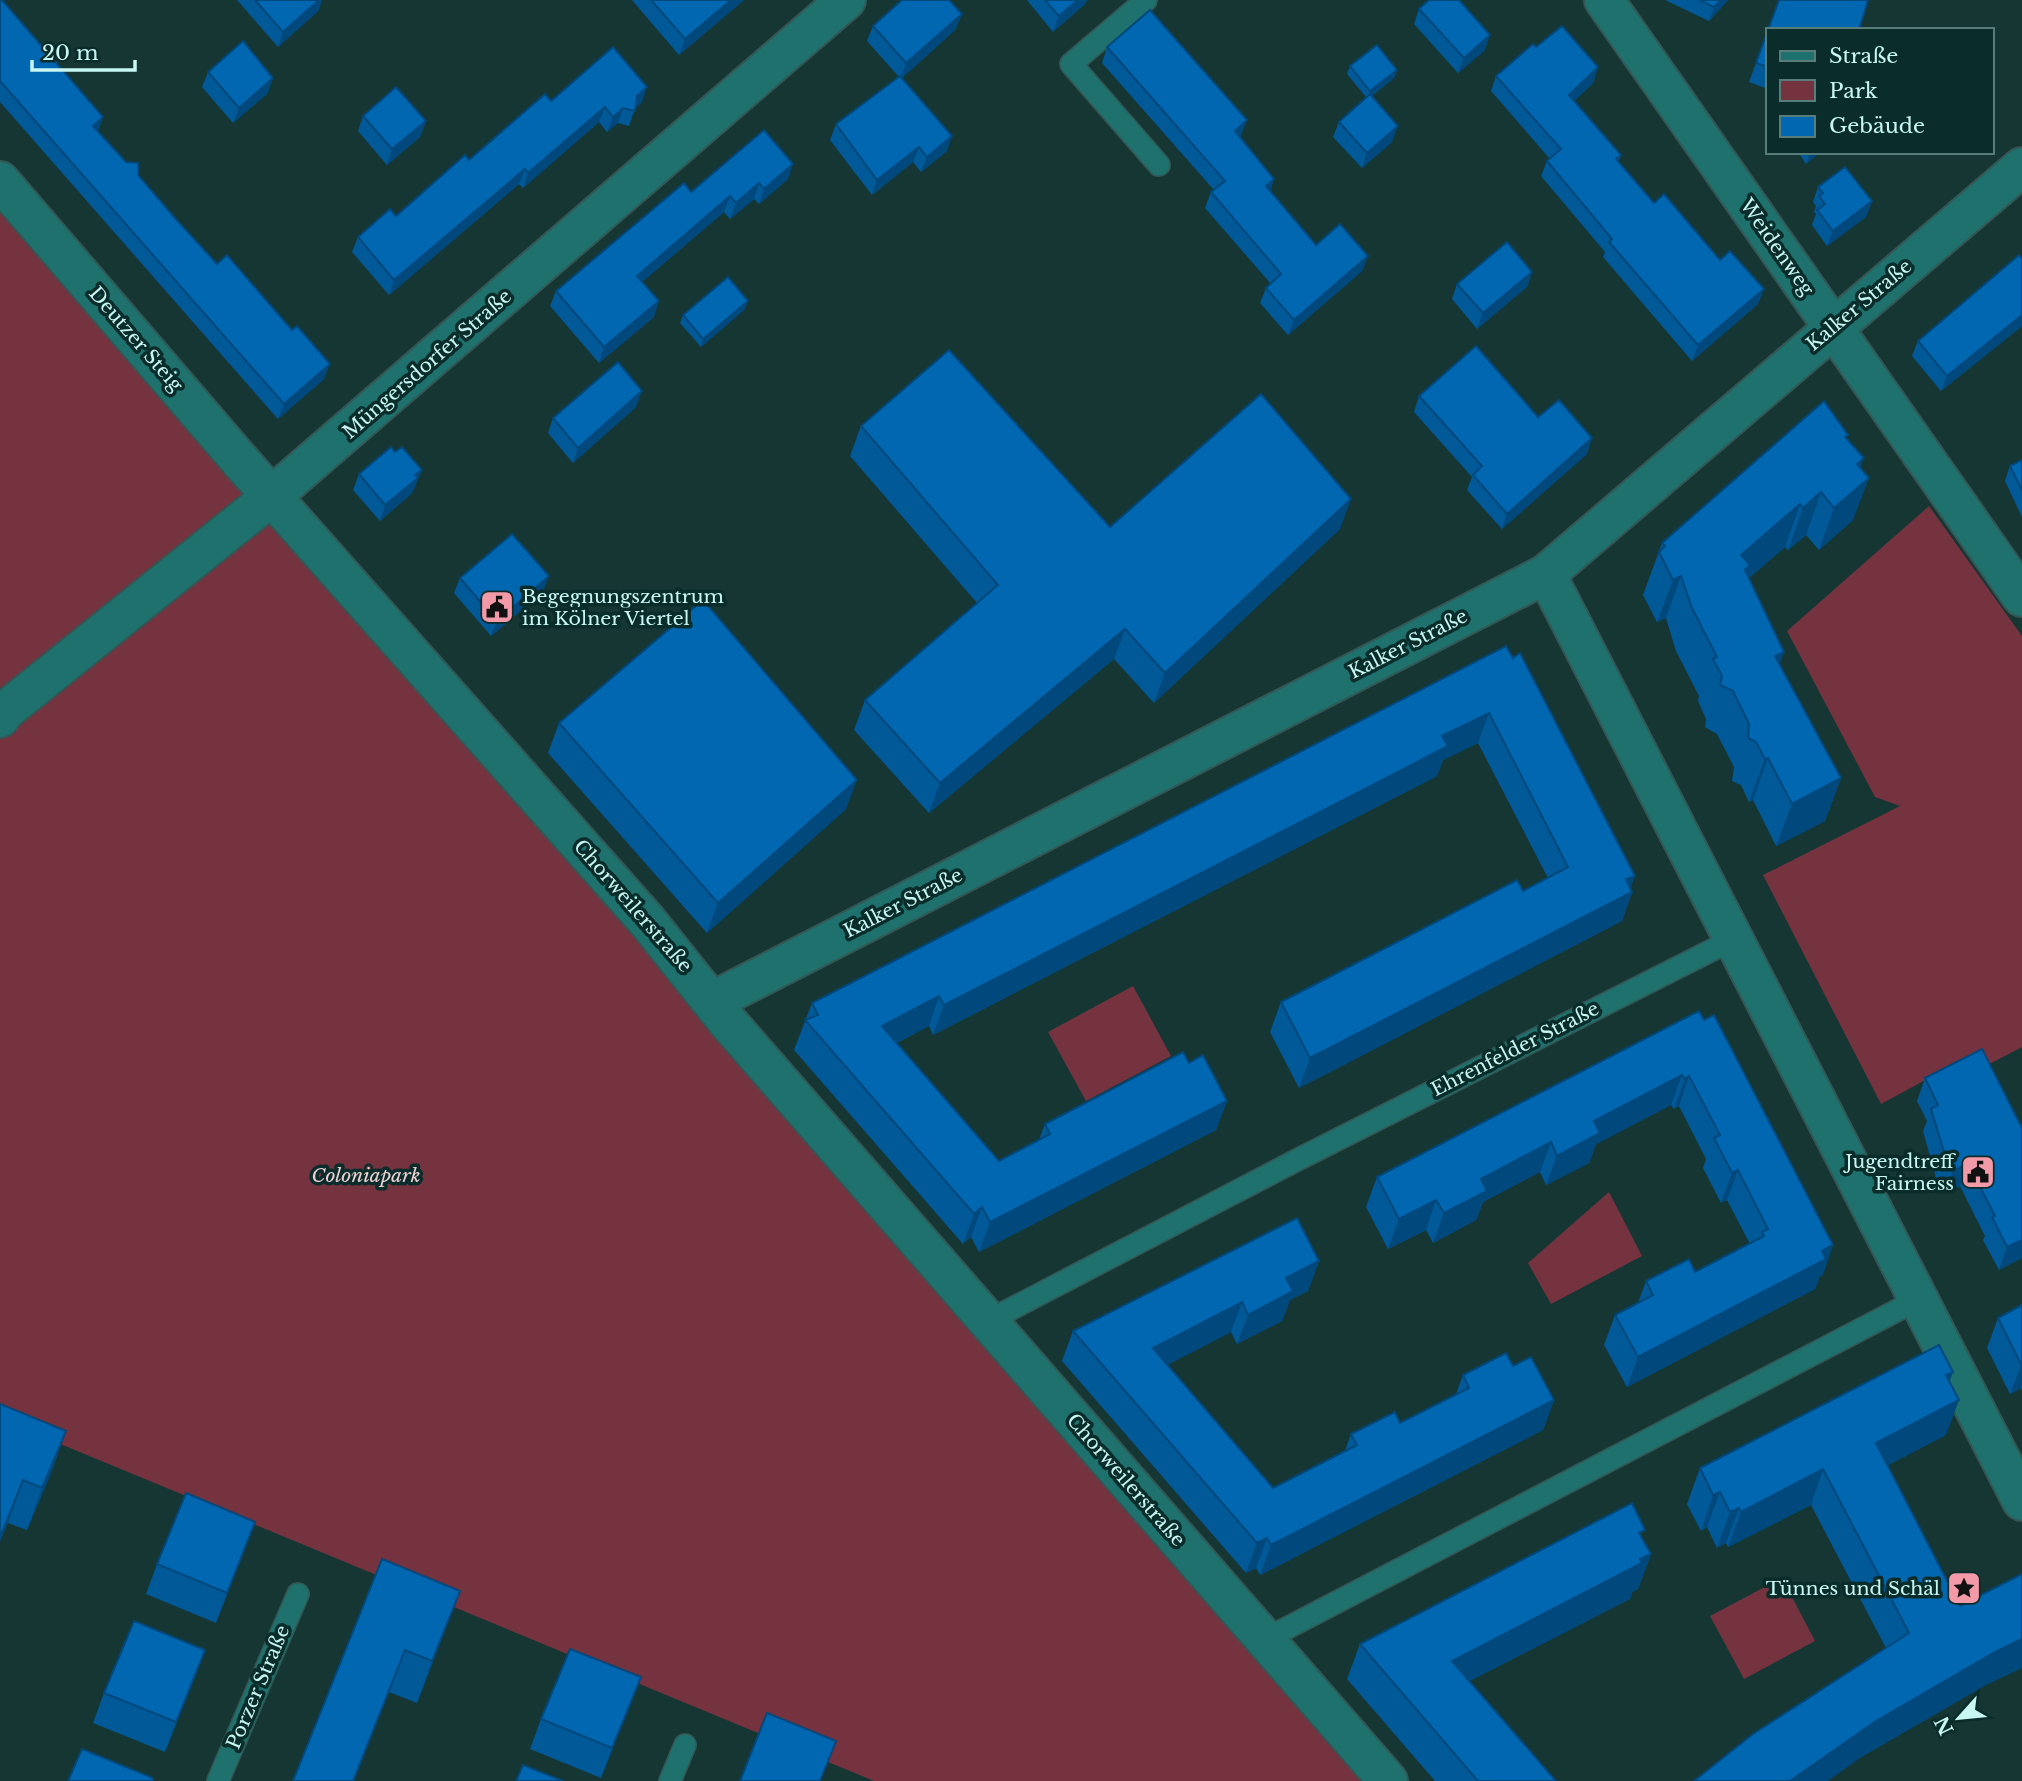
<svg xmlns="http://www.w3.org/2000/svg" width="2022" height="1781" font-family="'Libre Baskerville',serif">
<style>
.green{fill:#74333f}
.lines{fill:none;stroke-linecap:round;stroke-linejoin:round}
.service-casing{stroke:#345654;stroke-width:24}
.minor-casing{stroke:#345654;stroke-width:42}
.service{stroke:#1e716c;stroke-width:21}
.minor{stroke:#1e716c;stroke-width:38}
.wall{fill:#015998}
.shaded-wall{fill:#01487c}
.building{fill:#0167b1;stroke:#01487c;stroke-width:2}
.labels{text-anchor:middle;dominant-baseline:central;stroke-width:7;stroke-linejoin:round;paint-order:stroke}
.street-label{font-size:19px;fill:#c8f7f3;stroke:#0a2c2a}
.poi-label{font-size:19px;fill:#c8f7f3;stroke:#0a2c2a;text-anchor:end}
.park-label{font-size:19px;font-style:italic;fill:#efd1d4;stroke:#0a2c2a}
</style>
<rect width="100%" height="100%" fill="#163634"/>
<g class="green">
<path d="M0,203l1372,1578h-498l-874,-362z"/>
<path d="M1929,506l93,130v411l-48,25 -6,-15 -87,47 -118,-229 137,-69 -25,-9 -88,-166z"/>
<path d="M1133,986l38,70 -85,45 -38,-69z"/>
<path d="M1609,1192l33,64 -91,48 -23,-41z"/>
<path d="M1782,1578l33,63 -71,38 -34,-63z"/>
</g>
<g class="lines">
<g class="service-casing">
<g id="service">
<path d="M1146,0l-75,64 88,101"/>
<path d="M988,1321l309,-161 437,-221"/>
<path d="M1264,1640l655,-341"/>
<path d="M218,1781l80,-187"/>
<path d="M670,1781l15,-36"/>
</g>
</g>
<g class="minor-casing">
<g id="minor">
<path d="M1604,0l418,597"/>
<path d="M0,181l243,283 405,458 79,99 661,760"/>
<path d="M1546,574l476,927"/>
<path d="M0,718l5,-7 267,-215 574,-496"/>
<path d="M713,1001l833,-427 476,-407"/>
</g>
</g>
<use href="#service" class="service"/>
<use href="#minor" class="minor"/>
</g>
<g class="wall">
<path d="M0,0l103,117 -5,14 76,86 150,162 -46,40 -278,-317z"/>
<path d="M237,0h85l-4,11 -40,36z"/>
<path d="M632,0h112l-65,55z"/>
<path d="M1027,0h60l-2,4 -32,28z"/>
<path d="M1665,0h63l-19,21z"/>
<path d="M1779,0l-11,30v59l-19,-7z"/>
<path d="M1419,9l66,41 -27,23 -44,-49z"/>
<path d="M873,26l83,3 -54,49 45,73 -26,21 -8,-10 -41,33 -42,-55 6,-16 63,-47 -32,-36z"/>
<path d="M1107,47l134,89 -1,1 34,42 -4,12 46,54 52,11 -6,15 -74,64 -28,-32 6,-15 5,-4 -66,-76 6,-16 3,-2 -112,-127z"/>
<path d="M1536,47l62,20 -5,16 -19,18 47,54 -3,7 36,41 104,101 -66,57 -89,-104 2,-5 -64,-76 6,-15 3,-2 -59,-68 5,-15z"/>
<path d="M1350,66l47,4 -3,8 -22,18 20,46 -30,26 -29,-31 6,-15 28,-24 -20,-24z"/>
<path d="M208,72l60,21 -35,30 -31,-36z"/>
<path d="M551,101l91,1 -7,6 -6,18 -11,-3 -11,9 -8,-10 -76,66 -4,-4 -130,111 -37,-43 6,-15 38,-21 73,-56z"/>
<path d="M363,116l63,5 -6,16 -33,28 -29,-34z"/>
<path d="M1798,152h22l-14,12z"/>
<path d="M788,179l-29,25 -5,-5 -24,20 -6,-7 -82,70 12,35 -55,46 -49,-57 6,-15 135,-99z"/>
<path d="M1818,187l54,14 -6,16 -39,29 -15,-21 4,-11 -2,-2 2,-6 -3,-4z"/>
<path d="M2022,259v67l-81,65 -29,-35 6,-15z"/>
<path d="M1532,272l-5,15 -50,42 -25,-30 5,-15z"/>
<path d="M745,309l-44,38 -21,-24 3,-8z"/>
<path d="M1419,396l119,21 49,37 -85,75 -35,-39 5,-13 -58,-65z"/>
<path d="M636,407l-63,56 -25,-30 5,-15z"/>
<path d="M861,426l249,101 230,2 -186,174 -40,-44 -185,154 -75,-83 11,-30 112,-97 -127,-147z"/>
<path d="M1847,438l13,29 -7,53 -34,30 -13,-15 -18,15 -3,-3 -36,31 31,86 61,114 -16,43 -49,25 -23,-46 -4,2 -8,-17 -9,-4 2,-14 -17,-33 -12,-7 1,-8 -8,-18 1,-5 -23,-45 -10,-33 -9,4 -14,-27 19,-52z"/>
<path d="M395,452l27,18 -10,23 -32,28 -27,-31 6,-16z"/>
<path d="M2022,460v57l-17,-36 5,-15z"/>
<path d="M460,578l83,14 -52,44 -37,-43z"/>
<path d="M1506,646l129,230 -5,12 2,4 -10,29 -323,167 -29,-56 11,-30 242,-111 25,-13 -70,-135 -35,17 -6,16 -504,259 -4,-9 -32,17 102,118 40,-21 6,-16 144,-61 38,38 -11,29 -237,122 -8,-15 -8,7 -169,-194 18,-47z"/>
<path d="M559,723l287,86 -139,124 -159,-180z"/>
<path d="M1699,1011l124,264 -3,1 -5,13 -188,98 -23,-42 11,-30 23,-12 8,-22 49,-9 55,-28 -23,-44 -6,3 -18,-35 3,-9 -27,-53 -5,3 -3,-4 -75,39 -7,19 -43,22 -6,-13 -57,30 -7,18 -43,23 -7,-13 -38,19 -22,-42 11,-30z"/>
<path d="M1925,1078l97,180 -23,12 -16,-30 2,-4 -25,-50 -16,7 -8,-15 -13,-47 4,-10 -10,-20z"/>
<path d="M1319,1261l-11,30 -18,9 -8,21 -45,23 -6,-12 -64,33 106,123 72,-37 6,-17 49,-11 56,-29 7,-19 50,-9 41,34 -11,30 -283,145 -4,-7 -10,5 -184,-212 11,-30z"/>
<path d="M2022,1305v86l-1,-3 -11,6 -23,-46 11,-30z"/>
<path d="M1949,1381l-3,54 -58,30 96,221 -121,70 23,-108 -75,-143 -83,42 -2,-4 -9,5 -10,-21 -6,4 -14,-27 13,-36z"/>
<path d="M0,1404l66,27 -15,42 -24,57 -19,-7z"/>
<path d="M255,1522l-39,101 -70,-29 11,-30z"/>
<path d="M1642,1538l9,16 -13,35 -6,3 -2,7 -161,82 87,100h-121l-88,-102 13,-35z"/>
<path d="M382,1559l62,74 -27,70 -28,-11 -35,89h-61z"/>
<path d="M641,1677l-40,101 -71,-29 11,-30z"/>
<path d="M194,1680l-29,72 -72,-29 11,-30z"/>
</g>
<g class="shaded-wall">
<path d="M319,0h3l-4,11 -40,36 5,-15z"/>
<path d="M731,0h13l-65,55 6,-16z"/>
<path d="M1078,0h9l-2,4 -32,28 6,-16z"/>
<path d="M1721,0h7l-19,21 5,-14z"/>
<path d="M962,14l-6,15 -55,50 5,-16z"/>
<path d="M1490,35l-5,15 -27,23 6,-15z"/>
<path d="M1598,67l-5,16 -29,28 5,-16z"/>
<path d="M1397,70l-3,8 -26,21 2,-8z"/>
<path d="M273,78l-5,15 -35,30 6,-15z"/>
<path d="M647,87l-5,15 -10,9 5,-15z"/>
<path d="M605,107l-6,15 -76,66 5,-15z"/>
<path d="M623,108l-5,15 -11,9 6,-15z"/>
<path d="M103,117l-6,16 -4,-7z"/>
<path d="M1247,120l-6,16 -12,10 6,-15z"/>
<path d="M426,121l-6,16 -33,28 5,-16z"/>
<path d="M1398,126l-6,16 -30,26 5,-15z"/>
<path d="M952,136l-5,15 -26,21 6,-15z"/>
<path d="M919,147l-6,15 -41,33 5,-15z"/>
<path d="M1810,152h10l-14,12z"/>
<path d="M793,164l-5,15 -29,25 5,-15z"/>
<path d="M525,169l-6,15 -130,111 5,-15z"/>
<path d="M1274,179l-5,15 -3,-8z"/>
<path d="M759,183l-5,16 -24,20 6,-16z"/>
<path d="M730,196l-6,16 -93,79 6,-15z"/>
<path d="M1872,201l-6,16 -39,29 6,-15z"/>
<path d="M1368,256l-6,15 -74,64 6,-15z"/>
<path d="M1532,272l-5,15 -50,42 6,-16z"/>
<path d="M1764,289l-6,15 -66,57 6,-16z"/>
<path d="M659,301l-5,16 -55,46 5,-16z"/>
<path d="M748,301l-3,8 -44,38 2,-8z"/>
<path d="M2022,315v11l-81,65 6,-15z"/>
<path d="M330,364l-6,15 -46,40 6,-15z"/>
<path d="M642,391l-6,16 -63,56 5,-15z"/>
<path d="M1592,438l-5,16 -85,75 5,-15z"/>
<path d="M1864,458l-13,35 18,-15 -16,42 -34,30 15,-42 23,-44z"/>
<path d="M422,470l-10,23 -32,28 5,-16z"/>
<path d="M1821,492l-15,43 -18,15 15,-42z"/>
<path d="M1351,499l-11,30 -186,174 11,-30z"/>
<path d="M1800,504l-15,43 -41,35 -3,-27z"/>
<path d="M549,576l-6,16 -52,44 6,-15z"/>
<path d="M1681,576l-15,42 -9,4 16,-42z"/>
<path d="M1125,629l-11,30 -185,154 11,-30z"/>
<path d="M1784,652l-15,42 6,-38z"/>
<path d="M1489,713l-11,30 -35,17 -6,16 -504,259 11,-30 498,-269z"/>
<path d="M1768,758l-15,42 -4,2 16,-43z"/>
<path d="M1841,778l-16,43 -49,25 16,-42z"/>
<path d="M857,780l-11,29 -139,124 11,-30z"/>
<path d="M1635,876l-7,18 4,-2 -10,29 -323,167 11,-30 316,-179z"/>
<path d="M939,996l-10,30 -58,30 11,-30z"/>
<path d="M1682,1075l-11,30 -75,39 -7,19 -43,22 11,-29 37,-35z"/>
<path d="M1689,1076l-10,30 -5,3 11,-30z"/>
<path d="M1227,1101l-11,29 -237,122 11,-30z"/>
<path d="M1551,1142l-11,30 -57,30 -7,18 -43,23 11,-30 37,-34z"/>
<path d="M1968,1163l-8,23 -16,7 9,-22z"/>
<path d="M1738,1170l-11,30 -6,3 11,-30z"/>
<path d="M1436,1200l-10,30 -38,19 11,-30z"/>
<path d="M982,1207l-11,30 -8,7 11,-30z"/>
<path d="M2022,1240v18l-23,12 8,-23z"/>
<path d="M1833,1245l-10,30 -3,1 -5,13 -188,98 11,-30z"/>
<path d="M1319,1261l-11,30 -18,9 -8,21 -45,23 11,-29 38,-37z"/>
<path d="M1242,1302l-11,30 -89,46 11,-30z"/>
<path d="M2022,1363v22l-1,3 -11,6z"/>
<path d="M1953,1372l-13,35 6,-32z"/>
<path d="M1554,1400l-11,30 -283,145 11,-30z"/>
<path d="M1959,1400l-13,35 -83,43 13,-35z"/>
<path d="M66,1431l-15,42 -24,57 15,-42z"/>
<path d="M1823,1469l-12,36 -83,42 13,-35z"/>
<path d="M23,1480l-15,43 -8,19v-4z"/>
<path d="M1720,1492l-13,35 -6,4 12,-36z"/>
<path d="M1739,1508l-13,35 -9,5 13,-36z"/>
<path d="M255,1522l-11,30 -28,71 11,-30z"/>
<path d="M1267,1538l-11,30 -10,5 11,-30z"/>
<path d="M1651,1554l-13,35 -6,3 -2,7 -191,98 13,-36z"/>
<path d="M460,1591l-16,42 -27,70 15,-42z"/>
<path d="M2022,1639v29l-38,18 -121,70 -35,25h-38l86,-60 121,-70z"/>
<path d="M205,1650l-11,30 -29,72 11,-30z"/>
<path d="M405,1650l-16,42 -35,89h-1z"/>
<path d="M641,1677l-11,30 -29,71 11,-30z"/>
</g>
<g class="building">
<path d="M0,0h2l101,117 -10,9 33,36 12,1v12l36,42 43,47 10,-9 65,75 5,-4 33,38 -46,40 -284,-323z"/>
<path d="M255,0h64l-36,32z"/>
<path d="M651,0h80l-46,39z"/>
<path d="M902,0h47l13,14 -56,49 -33,-37z"/>
<path d="M1045,0h33l-19,16z"/>
<path d="M1429,0h30l31,35 -26,23 -45,-49z"/>
<path d="M1699,0h22l-7,7z"/>
<path d="M1779,0h89l-9,30h-91v37l-12,-4z"/>
<path d="M1150,10l97,110 -12,11 39,48 -8,7 50,59 24,-21 28,32 -74,64 -28,-32 15,-14 -70,-82 14,-11 -118,-134z"/>
<path d="M1562,26l36,41 -29,28 52,60 -5,4 38,44 10,-9 56,66 10,-9 34,38 -66,56 -89,-103 3,-3 -65,-78 14,-12 -65,-73 37,-32 3,3z"/>
<path d="M243,41l30,37 -34,30 -31,-36z"/>
<path d="M1377,45l20,25 -27,21 -20,-25z"/>
<path d="M613,47l34,40 -10,9 -2,15 -12,-3 -10,9 -8,-10 -77,66 -3,-4 -131,111 -36,-43 32,-28 6,7 69,-61 4,5 76,-66 6,7z"/>
<path d="M900,76l52,60 -25,21 -8,-10 -42,33 -41,-56z"/>
<path d="M396,87l30,34 -34,28 -29,-33z"/>
<path d="M1370,94l28,32 -31,27 -28,-31z"/>
<path d="M764,130l29,34 -29,25 -5,-6 -23,20 -6,-7 -93,80 22,25 -55,46 -48,-56 128,-108 7,9z"/>
<path d="M1845,167l27,34 -39,30 -16,-21 8,-6 -6,-8 4,-3 -5,-6z"/>
<path d="M1507,242l25,30 -49,41 -26,-29z"/>
<path d="M2019,255l3,4v56l-75,61 -29,-35z"/>
<path d="M728,277l20,24 -45,38 -20,-24z"/>
<path d="M1476,346l62,71 21,-17 33,38 -85,76 -34,-39 9,-9 -63,-70z"/>
<path d="M949,350l161,177 151,-133 90,105 -186,174 -40,-44 -185,154 -75,-83 133,-115 -137,-159z"/>
<path d="M618,362l24,29 -64,57 -25,-30z"/>
<path d="M1824,401l24,34 -3,2 19,21 -7,6 12,14 -35,30 -13,-16 -18,16 -3,-4 -59,51 9,10 -5,5 39,82 -9,4 66,122 -49,26 -24,-46 -3,1 -9,-17 -8,-4 1,-14 -16,-33 -13,-6 2,-9 -9,-17 4,-2 -25,-49 -11,-32 -8,4 -14,-28 6,-6 -3,-3z"/>
<path d="M391,447l4,5 7,-5 20,23 -7,5 3,3 -33,27 -26,-31z"/>
<path d="M2022,460v30l-12,-24z"/>
<path d="M512,534l37,42 -52,45 -37,-43z"/>
<path d="M703,600l154,180 -139,123 -159,-180z"/>
<path d="M1506,646l7,12 7,-5 115,223 -9,3 6,13 -322,166 -29,-56 236,-122 6,11 45,-24 -79,-154 -47,23 6,10 -23,12 -481,247 -5,-9 -57,30 117,135 51,-27 -5,-10 138,-72 6,11 14,-8 24,46 -237,121 -8,-15 -8,7 -169,-194 13,-5 -6,-12z"/>
<path d="M1699,1011l5,9 10,-5 119,230 -11,6 4,8 -188,98 -23,-42 38,-20 -7,-14 43,-22 6,13 69,-36 -2,-4 6,-3 -30,-59 -6,3 -18,-35 6,-3 -31,-59 -4,3 -3,-4 -88,46 6,12 -43,23 -6,-14 -70,37 6,12 -43,22 -8,-13 -37,19 -22,-42z"/>
<path d="M1982,1049l40,79v112l-15,7 -15,-30 3,-1 -27,-53 -15,8 -8,-16 -14,-46 7,-4 -13,-27z"/>
<path d="M1297,1218l22,43 -33,17 7,13 -45,24 -6,-13 -89,46 120,140 84,-43 -6,-11 44,-22 5,11 69,-35 -6,-13 43,-22 7,13 18,-9 23,43 -283,145 -4,-7 -10,5 -184,-212z"/>
<path d="M2022,1305v58l-1,1 -23,-46z"/>
<path d="M1939,1345l14,27 -7,3 13,25 -83,43 84,163 62,-32v65l-25,12 -121,70 -86,60h-96l59,-47 156,-101 -86,-164 -82,43 -2,-4 -9,4 -10,-20 -7,3 -13,-27z"/>
<path d="M0,1404l66,27 -24,57 -19,-8 -23,58z"/>
<path d="M186,1493l69,29 -28,71 -70,-29z"/>
<path d="M1632,1503l13,27 -6,3 12,21 -11,5 2,4 -190,98 104,120h-78l-118,-137z"/>
<path d="M382,1559l78,32 -28,70 -27,-11 -52,131h-60z"/>
<path d="M134,1621l71,29 -29,72 -72,-29z"/>
<path d="M570,1649l71,28 -29,71 -71,-29z"/>
<path d="M767,1713l69,28 -16,40h-80z"/>
<path d="M82,1749l71,29 -1,3h-84z"/>
<path d="M523,1765l40,16h-47z"/>
</g>
<defs>
<g id="civic-square" transform="scale(1.75)"><rect x="-9" y="-9" width="18" height="18" rx="4" fill="#f39aa8" stroke="#0a2c2a"/><path d="M-.6-6.5H3V-4.5H.6V-3L4-1V1h2V6H-6V1h2V-1L-.6-3ZM-1.2 2.5V6h2.4V2.5Z" fill="#111"/></g>
<g id="sight-square" transform="scale(1.75)"><rect x="-9" y="-9" width="18" height="18" rx="4" fill="#f39aa8" stroke="#0a2c2a"/><path d="M0-6L1.8-2.2L6-1.7L2.9 1.2L3.7 5.4L0 3.3L-3.7 5.4L-2.9 1.2L-6-1.7L-1.8-2.2Z" fill="#111"/></g>
</defs>
<g fill-rule="evenodd">
<use href="#civic-square" x="497" y="607"/>
<use href="#civic-square" x="1978" y="1172"/>
<use href="#sight-square" x="1964" y="1588"/>
</g>
<g class="labels">
<g class="street-label">
<text transform="translate(1777 247) rotate(55)">Weidenweg</text>
<text transform="translate(1859 305) rotate(-40)">Kalker Straße</text>
<text transform="translate(136 339) rotate(49)">Deutzer Steig</text>
<text transform="translate(427 364) rotate(-41)">Müngersdorfer Straße</text>
<text transform="translate(1408 644) rotate(-27)">Kalker Straße</text>
<text transform="translate(903 903) rotate(-27)">Kalker Straße</text>
<text transform="translate(633 906) rotate(49)">Chorweilerstraße</text>
<text transform="translate(1515 1049) rotate(-27)">Ehrenfelder Straße</text>
<text transform="translate(1126 1480) rotate(49)">Chorweilerstraße</text>
<text transform="translate(258 1687) rotate(-67)">Porzer Straße</text>
</g>
<g class="poi-label">
<text x="522" y="596" text-anchor="start">Begegnungszentrum<tspan x="522" dy="22">im Kölner Viertel</tspan></text>
<text x="1954" y="1161">Jugendtreff<tspan x="1954" dy="22">Fairness</tspan></text>
<text x="1940" y="1588">Tünnes und Schäl</text>
</g>
<g class="park-label">
<text x="366" y="1175">Coloniapark</text>
</g>
</g>
<rect x="1766" y="28" width="228" height="126" fill="#0a2c2a" stroke="#567d7a" stroke-width="2"/>
<rect x="1780" y="51" width="35" height="10" fill="#1e716c" stroke="#567d7a" stroke-width="2"/>
<text x="1829" y="63" font-size="21" fill="#c8f7f3">Straße</text>
<rect x="1780" y="80" width="35" height="21" fill="#74333f" stroke="#567d7a" stroke-width="2"/>
<text x="1829" y="98" font-size="21" fill="#c8f7f3">Park</text>
<rect x="1780" y="116" width="35" height="21" fill="#0167b1" stroke="#567d7a" stroke-width="2"/>
<text x="1829" y="133" font-size="21" fill="#c8f7f3">Gebäude</text>
<g transform="translate(1959 1718) rotate(243)" stroke="#0a2c2a" stroke-width="5" paint-order="stroke">
<path d="M0-5L12 26L0 18L-12 26Z" fill="#c8f7f3"/>
<text y="-10" font-size="19" font-weight="bold" text-anchor="middle" fill="#c8f7f3">N</text>
</g>
<path d="M32 60v10h103v-10" fill="none" stroke="#c8f7f3" stroke-width="3.5"/>
<text x="42" y="60" font-size="21" fill="#c8f7f3" stroke="#0a2c2a" stroke-width="5" paint-order="stroke">20 m</text>
</svg>
